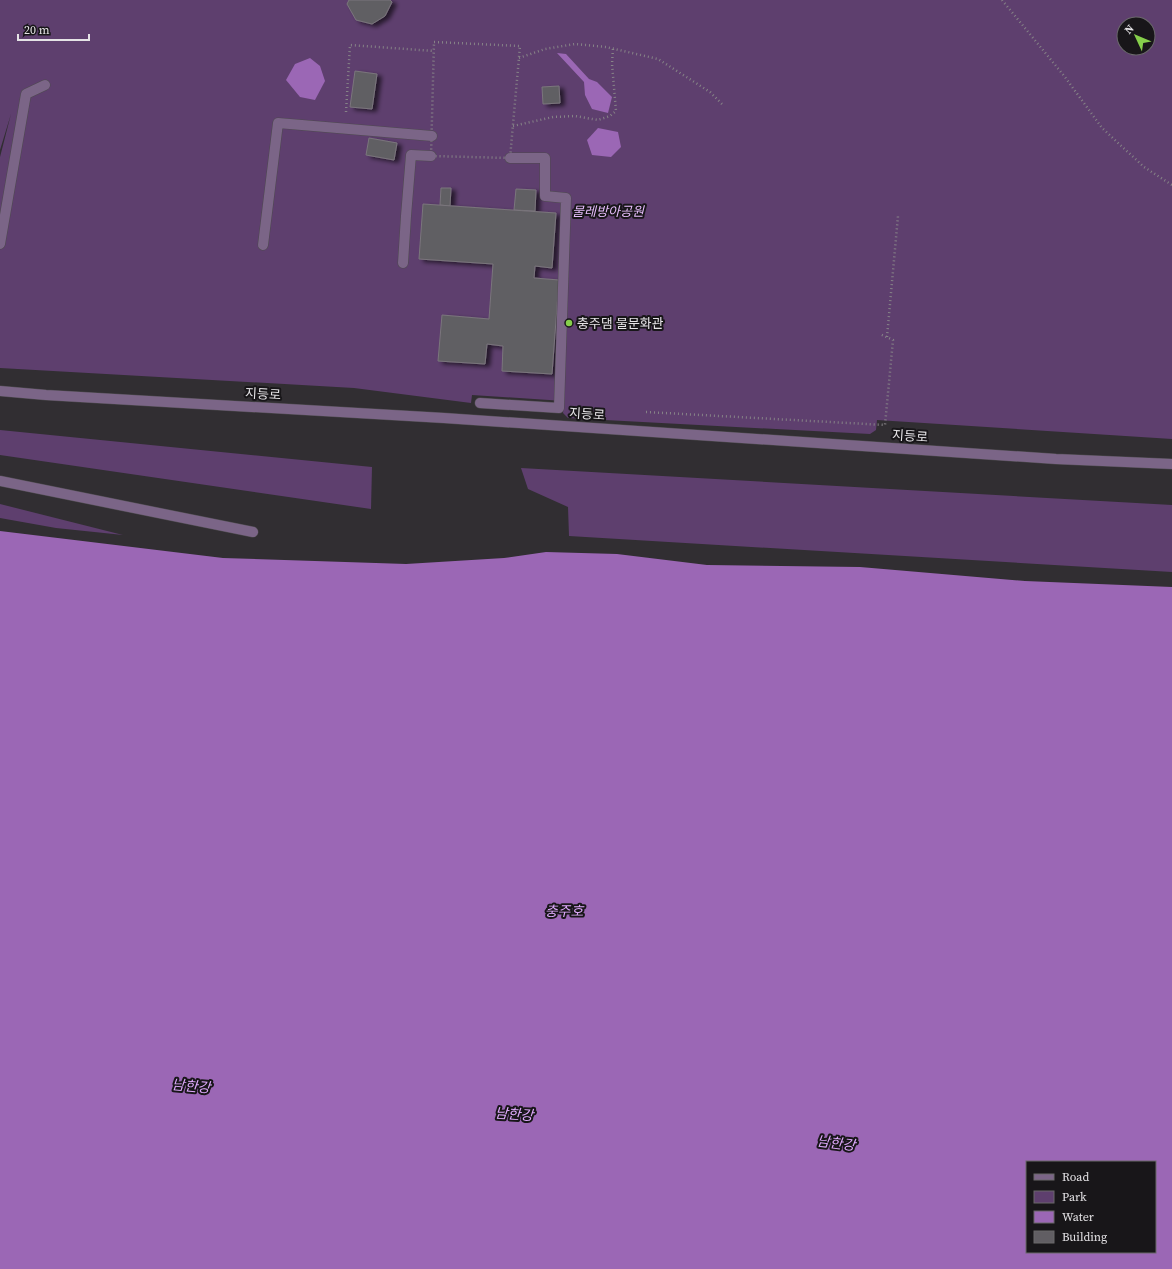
<svg xmlns="http://www.w3.org/2000/svg" width="1172" height="1269" font-family="'Source Serif 4','Noto Sans KR',serif">
<style>
.green{fill:#5e3f6e;fill-rule:evenodd}
.water{fill:#9b67b5;fill-rule:evenodd}
.building{fill:#615e63;stroke:#7a767c;filter:url(#shadow)}
.lines{fill:none;stroke-linecap:round;stroke-linejoin:round}
.minor-casing{stroke:#4e4b4f;stroke-width:11}
.path{stroke:#868387;stroke-width:2.5;stroke-dasharray:1 3;stroke-linecap:butt}
.minor{stroke:#7b6587;stroke-width:10}
.poi-dot{fill:#86cf4b;stroke:#181619;stroke-width:1.5}
.labels{text-anchor:middle;dominant-baseline:central;stroke-width:4;stroke-linejoin:round;paint-order:stroke}
.park-label{font-size:13px;font-style:italic;fill:#e6bdfb;stroke:#181619}
.poi-label{font-size:13px;fill:#e5e3e6;stroke:#181619;text-anchor:start}
.street-label{font-size:13px;fill:#e5e3e6;stroke:#181619}
.water-label{font-size:14px;font-style:italic;fill:#dea9fb;stroke:#181619}
</style>
<defs>
<filter id="shadow"><feDropShadow dx="4.5" dy="2.5" stdDeviation="2" flood-color="#0009"/></filter>
</defs>
<rect width="100%" height="100%" fill="#312e32"/>
<g class="green">
<path d="M0,0h1172v439l-295,-19 -1,10 -6,4 -302,-16 -5,-5 1,-12 -92,-6 -1,8 -117,-15 -354,-20v-211l11,-43 -11,36zM1124,24h24v24h-24z"/>
<path d="M0,430l372,37 -1,42 -371,-54z"/>
<path d="M521,468l651,37v67l-603,-36 -1,-29 -40,-18z"/>
<path d="M0,504l123,31 -67,-7 -56,-10z"/>
</g>
<g class="water">
<path d="M557,53l9,1 23,25 8,3 15,15 -4,16 -16,-4 -7,-14 -1,-13z"/>
<path d="M310,58l10,8 5,15 -10,19 -15,-3 -14,-17 9,-16z"/>
<path d="M598,128l20,4 3,15 -10,10 -19,-2 -5,-15z"/>
<path d="M0,531l223,27 183,6 98,-6 42,-6 71,2 90,11 153,2 165,14 147,6v682h-1172zM1027,1162h128v90h-128z"/>
</g>
<g class="building">
<path d="M349,0h41l2,2 -7,14 -13,8 -16,-4 -9,-16z"/>
<path d="M355,71l22,3 -5,35 -22,-2z"/>
<path d="M559,86l1,17 -17,1 -1,-17z"/>
<path d="M369,138l28,5 -3,17 -28,-5z"/>
<path d="M441,188h10l-1,18 -10,-1z"/>
<path d="M516,189l20,1 -1,21 -21,-1z"/>
<path d="M423,204l133,9 -4,55 -17,-2 -1,12 25,2 -7,94 -50,-3 1,-25 -16,-2 -2,20 -47,-3 4,-46 47,4 4,-55 -74,-5z"/>
</g>
<g class="lines">
<g class="minor-casing">
<g id="minor">
<path d="M0,244l26,-150 19,-9"/>
<path d="M263,245l15,-122 154,13"/>
<path d="M403,263l3,-47 5,-61 20,1"/>
<path d="M0,391l46,4 398,23 612,41 116,5"/>
<path d="M480,403l79,5 7,-210 -21,-2v-38h-35"/>
<path d="M0,481l253,51"/>
</g>
</g>
<g class="path">
<path d="M1002,0l63,77 37,51 42,39 28,18"/>
<path d="M434,42l86,4 -10,112 -79,-2z"/>
<path d="M519,58l26,-9 30,-5 31,3 52,12 52,33 14,14"/>
<path d="M346,112l4,-67 84,6"/>
<path d="M513,126l40,-9 22,-1 23,4 12,-4 6,-5 -4,-47 1,-16"/>
<path d="M887,337l11,-121"/>
<path d="M646,412l239,13 8,-85 -13,-6"/>
</g>
<use href="#minor" class="minor"/>
</g>
<circle class="poi-dot" cx="569" cy="323" r="4"/>
<g class="labels">
<g class="park-label">
<text x="608" y="211">물레방아공원</text>
</g>
<g class="poi-label">
<text x="577" y="323">충주댐 물문화관</text>
</g>
<g class="street-label">
<text transform="translate(263 394) rotate(3)">지등로</text>
<text transform="translate(587 414) rotate(4)">지등로</text>
<text transform="translate(910 436) rotate(4)">지등로</text>
</g>
<g class="water-label">
<text x="564" y="911">충주호</text>
<text transform="translate(191 1086) rotate(5)">남한강</text>
<text transform="translate(514 1114) rotate(4)">남한강</text>
<text transform="translate(836 1143) rotate(7)">남한강</text>
</g>
</g>
<rect x="1026" y="1161" width="130" height="92" fill="#181619" stroke="#6a686b"/>
<rect x="1034" y="1174" width="20" height="6" fill="#7b6587" stroke="#6a686b"/>
<text x="1062" y="1181" font-size="12" fill="#e5e3e6">Road</text>
<rect x="1034" y="1191" width="20" height="12" fill="#5e3f6e" stroke="#6a686b"/>
<text x="1062" y="1201" font-size="12" fill="#e5e3e6">Park</text>
<rect x="1034" y="1211" width="20" height="12" fill="#9b67b5" stroke="#6a686b"/>
<text x="1062" y="1221" font-size="12" fill="#e5e3e6">Water</text>
<rect x="1034" y="1231" width="20" height="12" fill="#615e63" stroke="#6a686b"/>
<text x="1062" y="1241" font-size="12" fill="#e5e3e6">Building</text>
<g transform="translate(1136 36) rotate(314)"><circle r="19" fill="#181619" stroke="#6a686b"/>
<path d="M0-3L7 15L0 10L-7 15Z" fill="#86cf4b"/>
<text y="-6" font-size="11" font-weight="bold" text-anchor="middle" fill="#e5e3e6">N</text>
</g>
<path d="M18 34v6h71v-6" fill="none" stroke="#e5e3e6" stroke-width="2"/>
<text x="24" y="34" font-size="12" fill="#e5e3e6" stroke="#181619" stroke-width="3" paint-order="stroke">20 m</text>
</svg>
